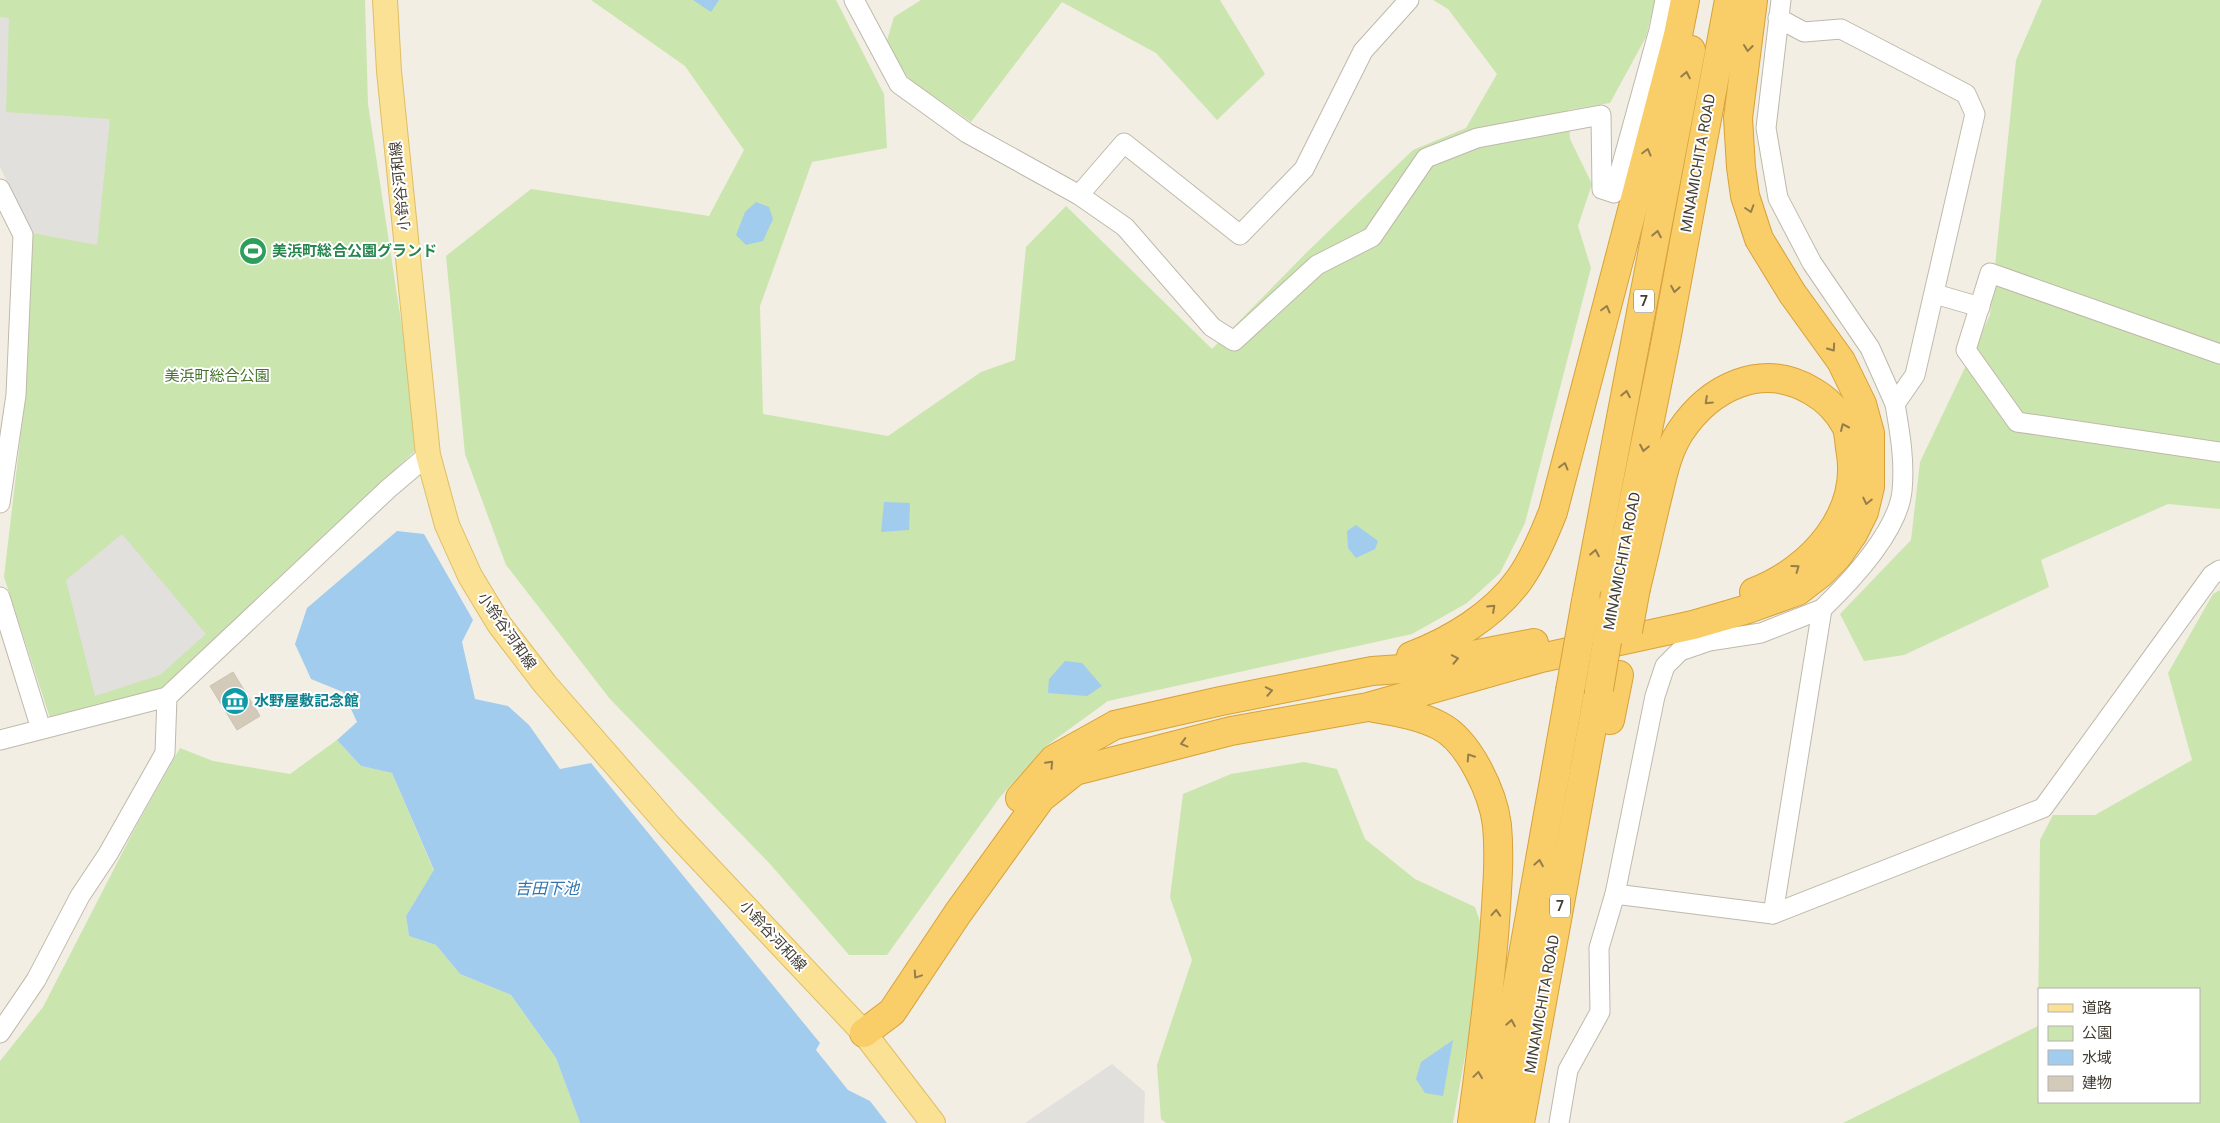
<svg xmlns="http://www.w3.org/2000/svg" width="2220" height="1123" font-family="Roboto,'Noto Sans JP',sans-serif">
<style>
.green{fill:#cae5ae;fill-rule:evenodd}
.parking{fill:#e2e0dd}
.water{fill:#a2cced}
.building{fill:#d3caba;stroke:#cdc2ae}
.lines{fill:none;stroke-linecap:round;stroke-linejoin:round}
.minor-casing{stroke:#bfb9aa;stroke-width:21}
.major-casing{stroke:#dfbe65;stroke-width:26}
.highway-casing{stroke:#d7a239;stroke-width:30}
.minor{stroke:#fff;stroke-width:19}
.major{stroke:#fae194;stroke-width:24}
.highway{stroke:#f9cd68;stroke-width:28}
.highway-bridge-casing{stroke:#d7a239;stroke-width:30;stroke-linecap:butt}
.highway-bridge{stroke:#f9cd68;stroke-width:28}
.oneway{stroke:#957e4b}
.labels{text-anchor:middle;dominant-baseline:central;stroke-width:4;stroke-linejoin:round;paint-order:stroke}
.shield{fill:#fff;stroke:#7b7871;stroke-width:1}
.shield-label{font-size:14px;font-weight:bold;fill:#433e34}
.street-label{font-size:15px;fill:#433e34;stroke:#fff}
.leisure-label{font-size:15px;font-weight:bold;fill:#27864d;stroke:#fff;text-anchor:start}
.park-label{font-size:15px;fill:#43732a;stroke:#fff}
.culture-label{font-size:15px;font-weight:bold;fill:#0d838f;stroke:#fff;text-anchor:start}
.water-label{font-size:16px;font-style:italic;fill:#3274ab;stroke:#fff}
</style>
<rect width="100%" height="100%" fill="#f2eee4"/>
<g class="green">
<path d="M0,0h365l3,104 52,342 -254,241 -115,34 -47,-144 22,-187 7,-159 -33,-64z"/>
<path d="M591,0h245l48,94 3,54 -75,14 -52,144 3,108 125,22 93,-64 34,-12 11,-113 40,-41 146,143 93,-95 108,-104 53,-22 31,-54 -49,-65 -15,-9h222l-9,37 -36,66 -42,7 2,29 22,45 -14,42 13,42 -66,255 -25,50 -33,30 -55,31 -304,67 -62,45 -46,51 -113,158h-38l-78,-90 -161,-166 -104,-134 -41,-111 -19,-198 85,-67 178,27 35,-66 -59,-84z"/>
<path d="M921,0h299l45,74 -48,46 -61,-67 -94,-51 -91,120 -61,-42 -25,-33 9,-30z"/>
<path d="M2042,0h178v509l-52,-5 -127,56 8,27 -145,68 -40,6 -24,-47 71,-74 9,-78 70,-147 26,-255z"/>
<path d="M2220,590v533h-377l195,-97 2,-186 13,-25h42l97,-55 -24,-87 45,-79zM2039,989h160v113h-160z"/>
<path d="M337,740l24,26 31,7 42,98 -28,45 3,20 27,9 24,29 51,21 45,63 24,65h-580v-62l43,-54 90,-175 47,-84 33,13 77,13z"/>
<path d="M1304,762l33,7 28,70 50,40 60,28 11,32 -33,184h-287l-5,-4 -4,-54 35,-105 -22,-63 13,-103 48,-20z"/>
</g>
<g class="parking">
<path d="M0,17l9,1 -3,94 104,7 -13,126 -65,-12 -32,-66z"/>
<path d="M122,534l84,100 -46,41 -65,21 -29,-116z"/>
<path d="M1112,1064l33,28 -1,31h-119z"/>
</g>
<g class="water">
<path d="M693,0h26l-8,12z"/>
<path d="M756,202l13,5 4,12 -10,22 -17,4 -10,-10 9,-23z"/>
<path d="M884,502l26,1 -1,27 -28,2z"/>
<path d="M1356,525l22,16 -3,8 -19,9 -8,-10 -1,-17z"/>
<path d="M397,531l27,3 49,86 -11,22 13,57 33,7 21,19 31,44 31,-6 229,280 -4,7 32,40 22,11 17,22h-307l-24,-65 -45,-63 -51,-21 -24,-29 -27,-9 -3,-20 28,-46 -42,-97 -31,-7 -24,-26 20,-18 -14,-30 -32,-13 -16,-35 12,-36z"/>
<path d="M1065,661l17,2 20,23 -15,10 -39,-3 1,-14z"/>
<path d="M1453,1040l-10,56 -18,-3 -9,-14 5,-17z"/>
</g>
<path class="building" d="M233,672l27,44 -23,14 -27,-44z"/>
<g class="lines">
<g class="minor-casing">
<g id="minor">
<path d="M854,0l45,84 68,49 112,62 46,32 87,100 22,14 83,-76 55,-28 54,-79 51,-20 124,-23 1,74 12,4 45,-163 6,-30"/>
<path d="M1781,0l-15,128 12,70 34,65 58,85 25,56"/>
<path d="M0,189l23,46 -7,160 -16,108"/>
<path d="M1079,195l45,-52 116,92 64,-66 59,-118 46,-51"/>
<path d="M1935,294l45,13"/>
<path d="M2220,354l-230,-81 -24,77 51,72 203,30"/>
<path d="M0,597l41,132"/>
<path d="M0,740l167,-43 221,-208 40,-34"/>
<path d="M1615,894l40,-198 10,-30 15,-15 29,-10 52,-8 61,-24"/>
<path d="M1773,914l49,-305c28,-27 76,-78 80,-118 3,-30 -2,-58 -7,-87l20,-29 60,-261 -9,-20 -125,-65 -37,3 -26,-14"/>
<path d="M0,1033l36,-53 44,-84 28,-42 57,-101 2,-56"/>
<path d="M1559,1123l9,-53 32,-58 -1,-64 16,-54 158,20 270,-106 169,-233 8,-5"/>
</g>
</g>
<g class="major-casing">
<path id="major" d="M385,0l4,71 39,384 19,70 23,51 29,48 46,60 125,143 194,206 69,90"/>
</g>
<g class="highway-casing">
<g id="highway">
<path d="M1636,588c7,-28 13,-56 20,-85 6,-24 10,-49 24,-71 30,-45 82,-71 132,-41 14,8 26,20 34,35 3,6 3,15 4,22 13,65 -38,122 -96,144"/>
<path d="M1615,594l51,-254 63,-340"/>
<path d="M1586,601l105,-551"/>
<path d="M1411,656c40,-15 83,-41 108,-76 15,-21 25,-45 34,-68l125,-477 7,-35"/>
<path d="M1374,708c22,4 45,7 66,18 29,15 53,67 57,99 3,33 0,65 -2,98 -5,67 -14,133 -23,200"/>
<path d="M1610,720l9,-45"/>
<path d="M1020,798l34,-39 61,-34 106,-24 151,-30 29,-2 133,-26"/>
<path d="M864,1033l28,-21 66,-99 83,-115 34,-27 156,-40 137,-24 173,-49 152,-33 55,-16 50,-18 22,-17 17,-17 16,-23 11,-22 6,-25v-54l-8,-29 -21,-43 -49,-68 -33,-54 -14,-43 -4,-29 -3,-49 15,-118"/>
<path d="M1493,1123l77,-432"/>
<path d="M1520,1123l79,-434"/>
</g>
</g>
<use href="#minor" class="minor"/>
<use href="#major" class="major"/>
<use href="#highway" class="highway"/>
<g class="highway-bridge-casing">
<g id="highway-bridge">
<path d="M1628,631l8,-43"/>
<path d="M1599,689l16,-95"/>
<path d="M1570,691l16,-90"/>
</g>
</g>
<use href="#highway-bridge" class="highway-bridge"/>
</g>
<defs><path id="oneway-chevron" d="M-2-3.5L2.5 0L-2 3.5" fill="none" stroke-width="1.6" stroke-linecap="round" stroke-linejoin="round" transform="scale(1.25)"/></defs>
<g class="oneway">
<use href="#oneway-chevron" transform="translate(1748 48) rotate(97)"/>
<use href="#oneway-chevron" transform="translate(1686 75) rotate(-79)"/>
<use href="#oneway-chevron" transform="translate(1647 152) rotate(-75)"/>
<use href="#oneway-chevron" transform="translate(1750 209) rotate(72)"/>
<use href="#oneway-chevron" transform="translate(1657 234) rotate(-79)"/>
<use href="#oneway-chevron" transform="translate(1675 289) rotate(100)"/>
<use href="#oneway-chevron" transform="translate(1606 309) rotate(-75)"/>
<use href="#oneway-chevron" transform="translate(1832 348) rotate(55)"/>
<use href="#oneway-chevron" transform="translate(1626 394) rotate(-79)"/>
<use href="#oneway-chevron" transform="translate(1708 401) rotate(137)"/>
<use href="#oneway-chevron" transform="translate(1844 427) rotate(-114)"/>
<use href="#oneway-chevron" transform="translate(1644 448) rotate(101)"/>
<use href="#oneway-chevron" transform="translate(1564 466) rotate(-75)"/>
<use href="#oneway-chevron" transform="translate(1867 501) rotate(103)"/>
<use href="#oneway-chevron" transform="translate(1595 553) rotate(-79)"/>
<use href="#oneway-chevron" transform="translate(1796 568) rotate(-36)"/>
<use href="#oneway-chevron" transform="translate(1492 608) rotate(-43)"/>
<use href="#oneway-chevron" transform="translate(1455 659) rotate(-11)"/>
<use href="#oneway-chevron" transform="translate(1269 691) rotate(-11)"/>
<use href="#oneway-chevron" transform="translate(1184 743) rotate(165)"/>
<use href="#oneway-chevron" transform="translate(1470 757) rotate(-123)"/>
<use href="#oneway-chevron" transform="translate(1050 764) rotate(-47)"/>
<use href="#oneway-chevron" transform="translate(1539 863) rotate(-80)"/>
<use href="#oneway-chevron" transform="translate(1496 913) rotate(-86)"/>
<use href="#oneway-chevron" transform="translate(917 975) rotate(124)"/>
<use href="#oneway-chevron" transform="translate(1511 1023) rotate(-80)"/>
<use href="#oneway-chevron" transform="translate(1478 1075) rotate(-82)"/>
</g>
<defs>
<g id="stadium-disc" transform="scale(1.4375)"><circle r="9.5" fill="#2e9e5b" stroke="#fff"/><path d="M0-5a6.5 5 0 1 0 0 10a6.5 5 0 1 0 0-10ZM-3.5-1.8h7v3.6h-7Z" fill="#fff"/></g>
<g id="museum-disc" transform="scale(1.4375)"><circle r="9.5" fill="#0f9aa8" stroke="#fff"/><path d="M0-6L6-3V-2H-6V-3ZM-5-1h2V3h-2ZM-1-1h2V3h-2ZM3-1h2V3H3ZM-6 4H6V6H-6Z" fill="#fff"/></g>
</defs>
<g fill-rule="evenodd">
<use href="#stadium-disc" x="253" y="251"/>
<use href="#museum-disc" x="235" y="701"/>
</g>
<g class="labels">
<g class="shield">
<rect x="1634" y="289.5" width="20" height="23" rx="4"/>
<rect x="1550" y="894.5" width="20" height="23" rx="4"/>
</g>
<g class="shield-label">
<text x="1644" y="301">7</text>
<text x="1560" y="906">7</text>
</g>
<g class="street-label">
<text transform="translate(1698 163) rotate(-80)">MINAMICHITA ROAD</text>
<text transform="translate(400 186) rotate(-96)">小鈴谷河和線</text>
<text transform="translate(1622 561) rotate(-79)">MINAMICHITA ROAD</text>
<text transform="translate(507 631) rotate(55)">小鈴谷河和線</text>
<text transform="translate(773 936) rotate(47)">小鈴谷河和線</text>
<text transform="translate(1542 1004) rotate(-80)">MINAMICHITA ROAD</text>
</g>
<g class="leisure-label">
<text x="272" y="251">美浜町総合公園グランド</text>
</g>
<g class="park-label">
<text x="217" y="376">美浜町総合公園</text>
</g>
<g class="culture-label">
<text x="254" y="701">水野屋敷記念館</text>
</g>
<g class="water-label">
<text x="547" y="888">吉田下池</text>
</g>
</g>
<rect x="2038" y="988" width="162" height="115" fill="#ffffff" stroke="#b4b2ae"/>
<rect x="2048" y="1004" width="25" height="8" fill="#fae194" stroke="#b4b2ae"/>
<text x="2082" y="1013" font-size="15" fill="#433e34">道路</text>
<rect x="2048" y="1026" width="25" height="15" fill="#cae5ae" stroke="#b4b2ae"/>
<text x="2082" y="1038" font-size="15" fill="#433e34">公園</text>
<rect x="2048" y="1050" width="25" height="15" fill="#a2cced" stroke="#b4b2ae"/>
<text x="2082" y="1063" font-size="15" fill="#433e34">水域</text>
<rect x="2048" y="1076" width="25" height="15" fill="#d3caba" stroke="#b4b2ae"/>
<text x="2082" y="1088" font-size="15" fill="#433e34">建物</text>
</svg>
